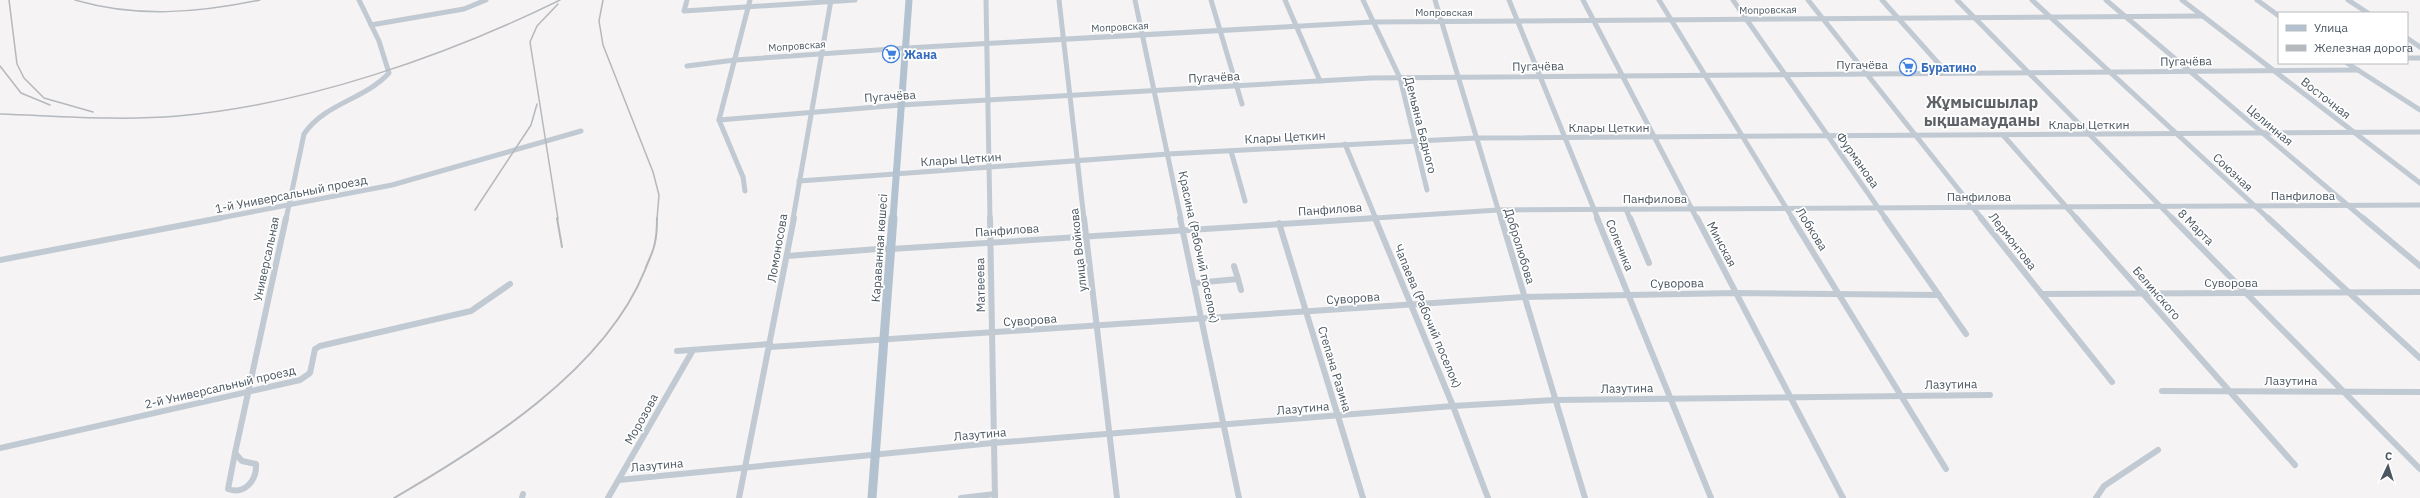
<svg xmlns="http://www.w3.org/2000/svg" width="2420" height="498" font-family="'IBM Plex Sans',sans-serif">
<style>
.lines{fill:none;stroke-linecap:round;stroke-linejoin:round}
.minor-far1{stroke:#c1cad2;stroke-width:5}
.minor{stroke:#c1cad2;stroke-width:6}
.major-far1{stroke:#b3c2d1;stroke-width:7}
.major{stroke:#b3c2d1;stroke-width:9}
.rail-far1{stroke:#b5b8bd;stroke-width:1.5}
.rail{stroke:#b5b8bd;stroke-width:2}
.labels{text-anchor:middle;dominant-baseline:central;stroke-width:3.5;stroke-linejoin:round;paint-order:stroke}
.far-street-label{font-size:10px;fill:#4a5661;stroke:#fff}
.shop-label{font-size:12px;font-weight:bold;fill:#366cbe;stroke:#fff;text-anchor:start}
.street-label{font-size:12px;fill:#4a5661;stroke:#fff}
.district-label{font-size:16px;font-weight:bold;fill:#5f6368;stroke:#fff}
</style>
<rect width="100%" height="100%" fill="#f5f3f3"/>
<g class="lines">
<g class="minor-far1">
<path d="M687,0l-3,11 171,-11"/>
<path d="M986,0l4,219"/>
<path d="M1059,0l25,219"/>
<path d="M1135,0l46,219"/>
<path d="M1211,0l31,104"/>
<path d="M1285,0l35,81"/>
<path d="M1363,0l37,78 27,112"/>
<path d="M1435,0l66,219"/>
<path d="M1509,0l89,219"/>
<path d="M1583,0l114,219"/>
<path d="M1659,0l134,219"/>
<path d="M1733,0l153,219"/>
<path d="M1808,0l174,219"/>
<path d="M1882,0l65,73"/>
<path d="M1957,0l216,219"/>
<path d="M2032,0l237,219"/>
<path d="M2106,0l258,219"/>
<path d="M2182,0l238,183"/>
<path d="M2257,0l22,16"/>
<path d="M2348,0l20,13"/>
<path d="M371,25l93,-16 22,-9"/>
<path d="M2407,38l13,9"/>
<path d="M2407,58h13"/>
<path d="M2347,63l73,47"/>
<path d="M687,66l48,-6 171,-12 467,-26 830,-6"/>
<path d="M719,120l182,-15 470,-27 987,-8"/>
<path d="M2003,135l74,84"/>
<path d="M1345,144l31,75"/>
<path d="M1231,151l14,50"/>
<path d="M799,181l369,-27 308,-16 944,-6"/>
<path d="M745,191l-2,-14 -24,-57 31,-120"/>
<path d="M1626,209l4,10"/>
<path d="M215,219l177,-34 189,-54"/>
<path d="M286,219l18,-85c21,-31 60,-34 85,-61l-10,-32 -20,-41"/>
<path d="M793,219l38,-219"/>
<path d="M1360,219l138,-9 922,-5"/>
</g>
<g class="minor">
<path d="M990,218l5,280"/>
<path d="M1084,218l33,280"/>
<path d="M1180,218l59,280"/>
<path d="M1375,218l78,188 35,92"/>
<path d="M1501,218l84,280"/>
<path d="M1597,218l114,280"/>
<path d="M1630,218l19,45"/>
<path d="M1697,218l146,280"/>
<path d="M1792,218l154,251"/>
<path d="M1885,218l81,116"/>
<path d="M1981,218l131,164"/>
<path d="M2076,218l219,247"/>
<path d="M2172,218l248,251"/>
<path d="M2268,218l152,140"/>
<path d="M2363,218l57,48"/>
<path d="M1279,223l84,275"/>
<path d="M891,249l485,-31"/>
<path d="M787,256l104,-8"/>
<path d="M0,260l220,-42"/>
<path d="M1238,279l3,11"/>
<path d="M1195,283l43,-4 -4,-13"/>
<path d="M2042,294l378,-2"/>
<path d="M770,347l754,-50 212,-4 203,2"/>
<path d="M677,351l93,-7"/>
<path d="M2162,391l258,1"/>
<path d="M0,448l300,-68 10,-7 5,-24 5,-3 151,-35 39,-27"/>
<path d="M235,453l7,8 14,3c1,16 -11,31 -28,25z"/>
<path d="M235,453l51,-235"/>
<path d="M619,480l374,-37 460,-37 102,-6 435,-5"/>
<path d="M522,498l1,-4"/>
<path d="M608,498l85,-148"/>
<path d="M739,498l55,-280"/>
<path d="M961,498l34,-4"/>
<path d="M2096,498l8,-12 54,-36"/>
</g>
<path class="major-far1" d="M893,219l16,-219"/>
<path class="major" d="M872,498l21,-280"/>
<g class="rail-far1">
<path d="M9,0l8,64 7,14 20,20 49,14"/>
<path d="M75,0c61,18 123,13 185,0"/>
<path d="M603,0l-4,21 4,24 50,127 6,23 -2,24"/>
<path d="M0,66l21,27 29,12"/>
<path d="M0,114c59,2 119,7 178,2 127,-11 268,-60 382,-116"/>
<path d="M475,210l56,-85 6,-21"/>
<path d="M558,219l-28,-177 7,-16 21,-22"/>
</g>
<g class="rail">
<path d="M557,218l5,29"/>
<path d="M394,498c90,-52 211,-128 251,-228 3,-9 9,-19 10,-28 2,-8 2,-16 2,-24"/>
</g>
</g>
<defs>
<g id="supermarket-ring" transform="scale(0.9)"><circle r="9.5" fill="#fff" stroke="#3f7fe0" stroke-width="1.5"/><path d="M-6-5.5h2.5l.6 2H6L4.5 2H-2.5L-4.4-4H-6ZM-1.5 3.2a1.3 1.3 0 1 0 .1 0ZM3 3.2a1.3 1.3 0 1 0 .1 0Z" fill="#3f7fe0"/></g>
</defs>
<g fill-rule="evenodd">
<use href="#supermarket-ring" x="891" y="54"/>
<use href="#supermarket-ring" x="1908" y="67"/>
</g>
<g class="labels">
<g class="far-street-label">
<text transform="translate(1768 10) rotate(-1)">Мопровская</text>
<text x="1444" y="12">Мопровская</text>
<text transform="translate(1120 27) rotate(-3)">Мопровская</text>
<text transform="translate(797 46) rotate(-4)">Мопровская</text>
</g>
<g class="shop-label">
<text x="904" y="54">Жана</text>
<text x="1921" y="67">Буратино</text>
</g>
<g class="street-label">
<text transform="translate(2186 61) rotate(-1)">Пугачёва</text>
<text x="1862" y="64">Пугачёва</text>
<text transform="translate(1538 66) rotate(-1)">Пугачёва</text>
<text transform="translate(1214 77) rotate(-3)">Пугачёва</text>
<text transform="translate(890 96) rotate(-4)">Пугачёва</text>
<text transform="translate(2326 98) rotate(38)">Восточная</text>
<text x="2089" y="124">Клары Цеткин</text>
<text transform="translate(1421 125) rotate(76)">Демьяна Бедного</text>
<text transform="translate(2270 125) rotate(40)">Целинная</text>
<text x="1609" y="127">Клары Цеткин</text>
<text transform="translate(1285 137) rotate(-3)">Клары Цеткин</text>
<text transform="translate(961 159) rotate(-4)">Клары Цеткин</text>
<text transform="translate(1858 160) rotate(55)">Фурманова</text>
<text transform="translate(2233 172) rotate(43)">Союзная</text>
<text transform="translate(291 194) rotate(-11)">1-й Универсальный проезд</text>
<text x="2303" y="195">Панфилова</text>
<text x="1979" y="196">Панфилова</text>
<text x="1655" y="198">Панфилова</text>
<text transform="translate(1330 209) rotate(-4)">Панфилова</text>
<text transform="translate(2196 227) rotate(45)">8 Марта</text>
<text transform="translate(1812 229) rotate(58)">Лобкова</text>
<text transform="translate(1007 230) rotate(-4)">Панфилова</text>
<text transform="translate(2013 241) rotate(52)">Лермонтова</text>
<text transform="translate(1722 244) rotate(62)">Минская</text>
<text transform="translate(1620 245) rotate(68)">Соленика</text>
<text transform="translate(1520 246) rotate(73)">Добролюбова</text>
<text transform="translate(1199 247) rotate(78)">Красина (Рабочий поселок)</text>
<text transform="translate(777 248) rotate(-80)">Ломоносова</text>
<text transform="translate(879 248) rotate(-86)">Караванная көшесі</text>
<text transform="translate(1078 250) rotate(-96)">улица Войкова</text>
<text transform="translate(266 259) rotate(-78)">Универсальная</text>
<text x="2231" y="282">Суворова</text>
<text transform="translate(1677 283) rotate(-1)">Суворова</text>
<text transform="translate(980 285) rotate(-91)">Матвеева</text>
<text transform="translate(2157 293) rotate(49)">Белинского</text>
<text transform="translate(1353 298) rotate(-4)">Суворова</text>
<text transform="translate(1428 316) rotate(67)">Чапаева (Рабочий поселок)</text>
<text transform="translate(1030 320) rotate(-4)">Суворова</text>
<text transform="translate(1335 369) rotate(73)">Степана Разина</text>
<text x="2291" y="380">Лазутина</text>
<text transform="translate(1951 384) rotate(-1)">Лазутина</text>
<text transform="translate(220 387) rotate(-13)">2-й Универсальный проезд</text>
<text transform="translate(1627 388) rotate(-1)">Лазутина</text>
<text transform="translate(1303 408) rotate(-5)">Лазутина</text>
<text transform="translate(641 419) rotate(-61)">Морозова</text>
<text transform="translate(980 434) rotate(-5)">Лазутина</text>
<text transform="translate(657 465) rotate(-5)">Лазутина</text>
</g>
<g class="district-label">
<text x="1982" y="102">Жұмысшылар<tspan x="1982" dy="18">ықшамауданы</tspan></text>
</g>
</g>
<rect x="2278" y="12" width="130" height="52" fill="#ffffff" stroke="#b7bbc0"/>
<rect x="2286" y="25" width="20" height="6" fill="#b3c2d1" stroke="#b7bbc0"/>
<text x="2314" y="32" font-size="12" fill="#4a5661">Улица</text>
<rect x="2286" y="45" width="20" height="6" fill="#b5b8bd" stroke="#b7bbc0"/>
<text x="2314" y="52" font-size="12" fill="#4a5661">Железная дорога</text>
<g transform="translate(2388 466) rotate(4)" stroke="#ffffff" stroke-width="3" paint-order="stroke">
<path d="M0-3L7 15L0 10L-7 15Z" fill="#4a5661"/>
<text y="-6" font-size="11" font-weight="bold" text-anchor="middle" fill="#4a5661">С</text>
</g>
</svg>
